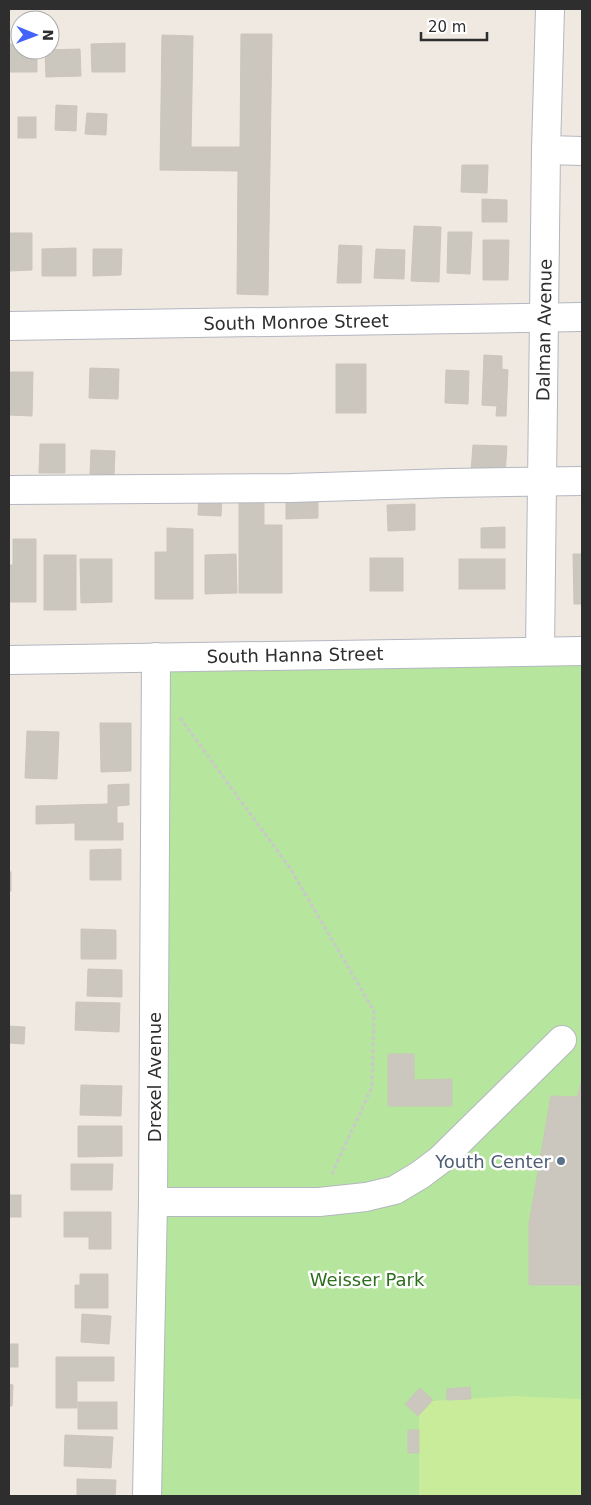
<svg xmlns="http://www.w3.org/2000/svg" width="591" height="1505" font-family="'DejaVu Sans',sans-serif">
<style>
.green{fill:#b6e59e}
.pitch{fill:#c9ec9a}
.building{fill:#cbc7bf;stroke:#cbc5ba}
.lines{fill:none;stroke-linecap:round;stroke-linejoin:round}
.minor-casing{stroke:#b4b7c1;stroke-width:30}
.path{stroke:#c9c9c9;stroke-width:3;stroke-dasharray:4 2.5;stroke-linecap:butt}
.minor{stroke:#fff;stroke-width:28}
.service-dot{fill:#5c6f8a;stroke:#fff;stroke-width:2}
.labels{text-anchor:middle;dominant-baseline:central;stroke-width:5;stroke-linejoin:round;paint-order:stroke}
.street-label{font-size:18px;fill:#2e2e2e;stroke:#fff}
.service-label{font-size:18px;fill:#4e5e75;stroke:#fff;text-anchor:end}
.park-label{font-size:18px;fill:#2c6e1b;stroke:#fff}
</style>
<rect width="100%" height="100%" fill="#efe9e1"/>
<path class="green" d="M582,651v845h-435l9,-839z"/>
<path class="pitch" d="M512,1396l70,3v97h-163v-81l13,-14z"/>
<g class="building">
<path d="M241,34h31l-4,261 -31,-1 1,-123 -78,-1 2,-135 31,1 -2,111h49z"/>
<path d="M125,43v29h-33l-1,-28z"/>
<path d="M9,44h11v6h17v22h-28z"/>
<path d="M80,49l1,27 -35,1 -1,-27z"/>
<path d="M56,105l21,1 -1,25 -21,-1z"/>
<path d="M87,113l20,1 -1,21 -21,-1z"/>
<rect x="18" y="117" width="18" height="21"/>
<path d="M462,165h26l-1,28 -26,-1z"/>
<path d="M482,199l25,1v22h-25z"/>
<path d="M414,226l27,1 -2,55 -28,-1z"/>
<path d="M448,232h24l-2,42 -23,-1z"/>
<path d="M9,233h23v37l-23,1z"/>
<path d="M483,240h26l-1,40h-25z"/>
<path d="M339,245l23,1 -1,37h-24z"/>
<path d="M76,248v28h-34v-27z"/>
<path d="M93,249h29l-1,26 -28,1z"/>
<path d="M376,249l29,1 -1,29 -30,-1z"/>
<path d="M484,355l18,1v13l6,1 -2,46h-10l1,-10 -15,-1z"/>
<rect x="336" y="364" width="30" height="49"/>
<path d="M90,368l29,1 -1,30 -29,-1z"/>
<path d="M446,370l23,1 -1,33 -23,-1z"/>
<path d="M9,372h24l-1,44 -23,-1z"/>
<path d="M40,444h25v29h-26z"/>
<path d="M473,445l34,1 -2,28 -34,-2z"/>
<path d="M91,450l24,1 -1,24 -24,-1z"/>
<path d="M199,492l23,1 -1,23 -23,-1z"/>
<path d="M286,493h32v25l-32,1z"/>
<path d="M239,502h25v23h18v68h-43z"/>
<path d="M415,504v26l-27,1 -1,-26z"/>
<path d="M505,527v21h-24v-20z"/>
<path d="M167,528l26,1v70h-38v-47h12z"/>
<path d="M13,539h23v63h-27v-37h4z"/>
<path d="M236,554l1,39 -32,1v-39z"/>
<path d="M573,554h9v50h-8z"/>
<rect x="44" y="555" width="32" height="55"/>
<rect x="370" y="558" width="33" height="33"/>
<path d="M80,559h32v43l-31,1z"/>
<rect x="459" y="559" width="46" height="30"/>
<path d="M100,723h31v48l-30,1z"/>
<path d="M27,731l32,1 -2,47 -32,-1z"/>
<path d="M129,784v21l-12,1v17h6v17h-48v-17l-39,1v-18l72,-2v-19z"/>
<path d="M121,849v31h-31v-30z"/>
<rect x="9" y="872" width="2" height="19"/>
<path d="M81,929l35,1v29h-35z"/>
<path d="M88,969l34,1v27l-35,-1z"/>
<path d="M76,1002l44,1 -1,29 -44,-2z"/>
<path d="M9,1026l16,1 -1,17 -15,-1z"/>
<path d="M388,1054h26v26l38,-1v27h-64z"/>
<path d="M582,1080v17h-4v-3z"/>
<path d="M81,1085l41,1 -1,30 -41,-1z"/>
<path d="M551,1096l31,1v188h-53v-61z"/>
<path d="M78,1126h44v30l-44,1z"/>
<path d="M71,1164h42l-1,26h-41z"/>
<rect x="9" y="1195" width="12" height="22"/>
<path d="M64,1212h47v37h-22v-12h-25z"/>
<path d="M80,1274h28v34h-33v-23h5z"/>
<path d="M82,1314l29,2 -2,28 -28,-2z"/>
<rect x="9" y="1344" width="9" height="23"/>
<path d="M56,1357h58v24h-37v27h-21z"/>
<path d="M9,1384l4,1 -1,21h-3z"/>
<path d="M470,1387l1,12 -24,1v-11z"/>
<path d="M420,1388l13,12 -15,16 -13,-12z"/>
<rect x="78" y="1402" width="39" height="27"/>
<rect x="408" y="1430" width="11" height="23"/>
<path d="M65,1435l48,2 -2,31 -47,-2z"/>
<path d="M77,1479l39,1 -1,16h-38z"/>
</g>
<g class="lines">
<g class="minor-casing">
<g id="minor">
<path d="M546,150l36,1"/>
<path d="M9,326l573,-9"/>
<path d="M9,490l282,-2 159,-5 132,-2"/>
<path d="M540,651l6,-501 4,-141"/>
<path d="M9,660l573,-9"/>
<path d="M153,1202h166l47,-5 29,-7 25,-15 20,-15 122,-120"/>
<path d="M147,1496l6,-294 3,-545"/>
</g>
</g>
<path class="path" d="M180,718l110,150 84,143 -2,76 -41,89"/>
<use href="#minor" class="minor"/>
</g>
<circle class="service-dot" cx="561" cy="1161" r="5"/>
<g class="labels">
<g class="street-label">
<text transform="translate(296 322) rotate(-1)">South Monroe Street</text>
<text transform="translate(544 330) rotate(-89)">Dalman Avenue</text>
<text transform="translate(295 655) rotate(-1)">South Hanna Street</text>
<text transform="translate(154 1077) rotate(-90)">Drexel Avenue</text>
</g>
<g class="service-label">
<text x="551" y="1161">Youth Center</text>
</g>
<g class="park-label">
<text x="367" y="1279">Weisser Park</text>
</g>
</g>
<rect width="591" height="1505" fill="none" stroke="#2e2e2e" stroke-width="20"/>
<g transform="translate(35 35) rotate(91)"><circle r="24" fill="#ffffff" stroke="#ababab"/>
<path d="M0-4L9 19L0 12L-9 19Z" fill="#4264fb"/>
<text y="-8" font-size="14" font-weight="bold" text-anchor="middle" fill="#2e2e2e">N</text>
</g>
<path d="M421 32v8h66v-8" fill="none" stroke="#2e2e2e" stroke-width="2.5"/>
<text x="428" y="32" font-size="15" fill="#2e2e2e" stroke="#ffffff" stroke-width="4" paint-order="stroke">20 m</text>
</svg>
